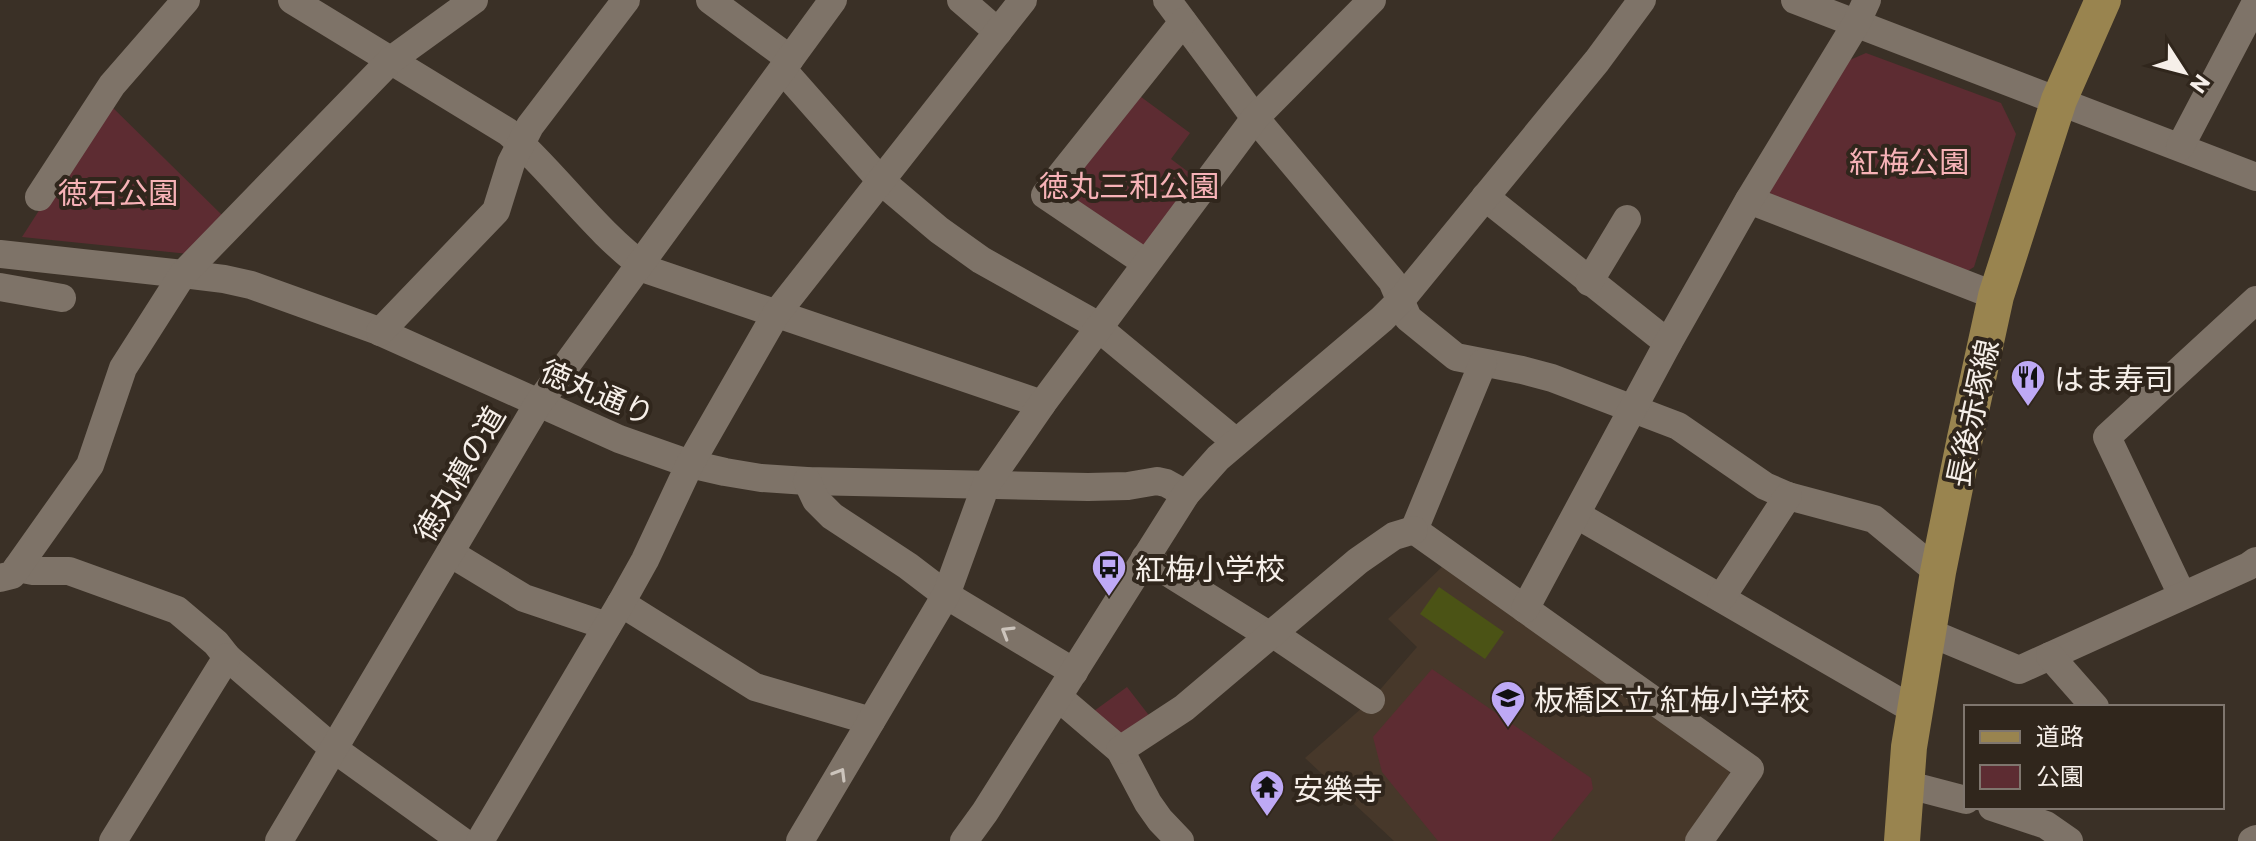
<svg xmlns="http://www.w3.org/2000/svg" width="2256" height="841" font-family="Commissioner,'Noto Sans JP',sans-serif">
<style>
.built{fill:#47382a}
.green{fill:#5d2c32}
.water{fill:#4b5315}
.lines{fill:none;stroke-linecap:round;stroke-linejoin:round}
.minor{stroke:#7e7368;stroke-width:28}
.major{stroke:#99844f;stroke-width:36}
.oneway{stroke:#ccc4bc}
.labels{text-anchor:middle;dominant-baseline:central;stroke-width:8;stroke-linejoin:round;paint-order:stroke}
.park-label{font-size:30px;fill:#f7b2b7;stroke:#30261c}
.poi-label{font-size:30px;fill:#f6efe9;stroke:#30261c;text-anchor:start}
.street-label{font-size:30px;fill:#f6efe9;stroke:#30261c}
</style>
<rect width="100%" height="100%" fill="#3a3026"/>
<path class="built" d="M1446,563l282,202 3,17 -43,59h-294l-89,-83 66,-58 46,-53 -29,-28z"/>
<g class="green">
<path d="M1866,53l135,50 15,31 -42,133 -10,6 -190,-73 -5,-9 74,-128z"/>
<path d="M1137,94l53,39 -19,26 28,21 -50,66 -11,3 -73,-50 -1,-13z"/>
<path d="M108,103l117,115 -36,36 -167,-17z"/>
<path d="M1432,669l159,109 2,11 -42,52h-113l-56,-69 -9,-35z"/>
<path d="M1127,687l24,31 -28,17 -29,-24z"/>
</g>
<path class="water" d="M1439,587l65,45 -19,27 -65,-45z"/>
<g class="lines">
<g class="minor">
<path d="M292,0l216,132c49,43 87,100 140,138l394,134"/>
<path d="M710,0l80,59"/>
<path d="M961,0l37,32"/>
<path d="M1167,0l88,118 137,163 16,37 48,39 66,13 30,8 126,48 87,60 23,10 86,23 64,53"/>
<path d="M1795,0l461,177"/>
<path d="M783,70l98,111 58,49 42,30 109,61 146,121"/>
<path d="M2180,147l75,-143"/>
<path d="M39,197l73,-112 74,-85"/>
<path d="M1485,197l183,146"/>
<path d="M1749,200l247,96"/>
<path d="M0,254l183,20 41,5 27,6 125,45 243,109 71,25 35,8 36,6 46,3 281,6 40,-1 29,-5 9,2 20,11"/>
<path d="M1146,263l-101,-68 138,-173"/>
<path d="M1589,282l38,-63"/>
<path d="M0,287l62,11"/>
<path d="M380,332l116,-121 15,-48 19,-37 96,-126"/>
<path d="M1483,363l-69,167 336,239 -51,72"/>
<path d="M807,481l9,19 16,16 76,50 38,29 128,77"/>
<path d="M1577,515l337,195"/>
<path d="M450,553l74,45 83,28"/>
<path d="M1145,558l117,73 16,6 93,63"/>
<path d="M17,568l16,3h36l108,39 39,33 11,14 107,92 128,92"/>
<path d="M0,578l12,-3 78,-110 33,-97 60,-94 208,-214 83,-60"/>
<path d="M2182,595l-75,-158 149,-137"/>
<path d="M1721,598l67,-102"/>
<path d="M621,603l134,84 116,34"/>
<path d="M1525,609l143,-266 81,-143 107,-176 11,-24"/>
<path d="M1928,632l91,38 230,-104 7,-5"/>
<path d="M2050,656l45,51"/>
<path d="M1058,697l62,53 28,53 12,17 20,21"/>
<path d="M1120,750l64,-42 174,-147 36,-25 20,-6"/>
<path d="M1905,784l61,16"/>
<path d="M1992,807l54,18 23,16"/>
<path d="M113,841l114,-184"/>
<path d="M279,841l259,-437 295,-404"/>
<path d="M480,841l141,-238 24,-43 45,-96 86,-150 247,-314"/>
<path d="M800,841l146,-246 40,-110 56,-81 213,-286 117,-118"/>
<path d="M964,841l21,-29 201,-318 32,-36 164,-139 18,-18 197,-240 45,-61"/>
<path d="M2252,841l4,-2"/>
</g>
<path class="major" d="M1902,841l7,-94 29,-175 27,-134 31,-142 63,-196 44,-100"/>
</g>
<defs><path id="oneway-chevron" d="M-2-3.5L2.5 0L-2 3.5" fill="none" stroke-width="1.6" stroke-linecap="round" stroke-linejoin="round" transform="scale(2)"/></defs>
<g class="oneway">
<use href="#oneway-chevron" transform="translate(1007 632) rotate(-149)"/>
<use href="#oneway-chevron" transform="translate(840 774) rotate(-59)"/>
</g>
<defs>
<g id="restaurant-pin" transform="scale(1.8)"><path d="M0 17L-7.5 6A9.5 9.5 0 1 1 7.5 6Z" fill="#bea9f5" stroke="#30261c"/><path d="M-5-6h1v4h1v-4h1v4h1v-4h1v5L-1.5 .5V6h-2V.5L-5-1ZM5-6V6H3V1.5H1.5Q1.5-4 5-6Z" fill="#111"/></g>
<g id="bus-pin" transform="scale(1.8)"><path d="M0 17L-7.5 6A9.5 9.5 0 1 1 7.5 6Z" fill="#bea9f5" stroke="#30261c"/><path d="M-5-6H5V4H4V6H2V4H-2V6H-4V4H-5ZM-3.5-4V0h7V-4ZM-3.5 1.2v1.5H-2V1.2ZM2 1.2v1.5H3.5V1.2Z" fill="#111"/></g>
<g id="school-pin" transform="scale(1.8)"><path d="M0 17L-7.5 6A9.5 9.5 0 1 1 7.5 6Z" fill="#bea9f5" stroke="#30261c"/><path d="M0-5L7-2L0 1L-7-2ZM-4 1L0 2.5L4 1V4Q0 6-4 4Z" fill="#111"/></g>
<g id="temple-pin" transform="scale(1.8)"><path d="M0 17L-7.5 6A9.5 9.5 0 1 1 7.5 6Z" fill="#bea9f5" stroke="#30261c"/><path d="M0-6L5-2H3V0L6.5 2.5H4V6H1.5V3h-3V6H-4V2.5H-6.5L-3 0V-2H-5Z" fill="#111"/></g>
</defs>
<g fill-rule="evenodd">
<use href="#restaurant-pin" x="2028" y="377"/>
<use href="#bus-pin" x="1109" y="567"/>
<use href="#school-pin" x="1508" y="698"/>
<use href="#temple-pin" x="1267" y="787"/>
</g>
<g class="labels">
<g class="park-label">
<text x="1909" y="160">紅梅公園</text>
<text x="1129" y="184">徳丸三和公園</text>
<text x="118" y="191">徳石公園</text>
</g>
<g class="poi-label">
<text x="2054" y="377">はま寿司</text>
<text x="1135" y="567">紅梅小学校</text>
<text x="1534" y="698">板橋区立 紅梅小学校</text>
<text x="1293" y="787">安樂寺</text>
</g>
<g class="street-label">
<text transform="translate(598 391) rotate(23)">徳丸通り</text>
<text transform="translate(1971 413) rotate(-78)">長後赤塚線</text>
<text transform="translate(458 473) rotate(-60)">徳丸槙の道</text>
</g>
</g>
<rect x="1964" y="705" width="260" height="104" fill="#30261c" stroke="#7f766e" stroke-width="2"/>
<rect x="1980" y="731" width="40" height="12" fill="#99844f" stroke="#7f766e" stroke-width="2"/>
<text x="2036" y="745" font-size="24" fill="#f6efe9">道路</text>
<rect x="1980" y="765" width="40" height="24" fill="#5d2c32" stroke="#7f766e" stroke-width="2"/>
<text x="2036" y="785" font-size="24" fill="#f6efe9">公園</text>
<g transform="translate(2184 72) rotate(126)" stroke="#30261c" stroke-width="6" paint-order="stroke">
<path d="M0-6L14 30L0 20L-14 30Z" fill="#f6efe9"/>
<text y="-12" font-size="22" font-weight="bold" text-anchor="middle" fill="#f6efe9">N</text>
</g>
</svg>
